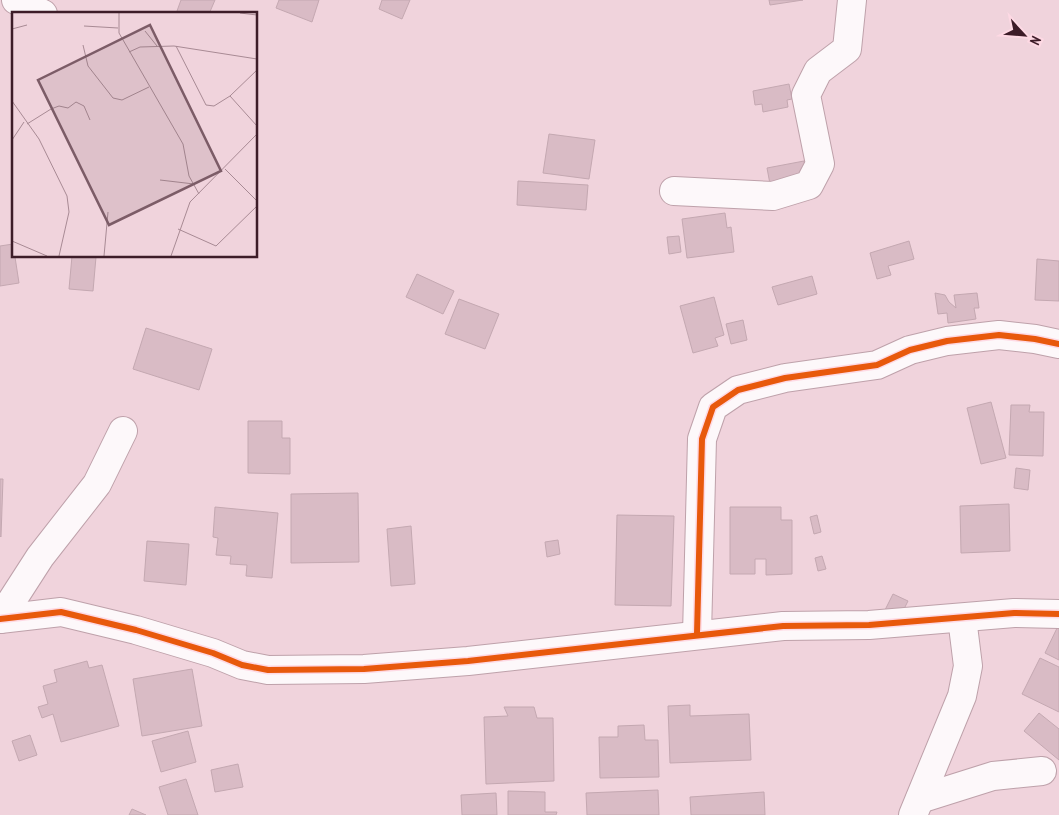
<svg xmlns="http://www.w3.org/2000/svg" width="1059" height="815" font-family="'PT Sans Narrow',sans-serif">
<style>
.building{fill:#d9bbc5;stroke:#c4a8b1}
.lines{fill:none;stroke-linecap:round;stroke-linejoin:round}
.minor-casing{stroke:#bea1aa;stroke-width:30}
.minor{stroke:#fdf8fa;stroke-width:28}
.cycleway-casing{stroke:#fed9e4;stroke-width:9}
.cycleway{stroke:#e8590c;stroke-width:6}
.inset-road{fill:none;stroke:#a88a94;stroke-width:1}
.view{fill:#7c5c67;fill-opacity:0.15;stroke:#7c5c67;stroke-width:2.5}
.inset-edge{fill:none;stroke:#3d1c28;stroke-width:2.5}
</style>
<rect width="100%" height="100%" fill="#f0d3dc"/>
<g class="building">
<path d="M181,0h34l-6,14h-27l-5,-3z"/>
<path d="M279,0h40l-7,22 -36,-14z"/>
<path d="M382,0h28l-8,19 -23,-10z"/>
<path d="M769,0h34l-33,5z"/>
<path d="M789,84l3,15 -5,1 1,7 -25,5 -1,-8 -7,1 -2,-14z"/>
<path d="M549,134l46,6 -6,39 -46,-6z"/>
<path d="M804,161l3,16 -37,7 -3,-16z"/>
<path d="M518,181l70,4 -2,25 -69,-5z"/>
<path d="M725,213l2,15 4,-1 3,25 -47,6 -5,-39z"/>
<path d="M679,236l2,16 -12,2 -2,-17z"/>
<path d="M909,241l5,18 -26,7 3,9 -14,4 -7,-26z"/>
<path d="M13,244l6,39 -19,3v-40z"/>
<path d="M72,256l24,1 -3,34 -24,-2z"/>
<path d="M1037,259l22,2v40l-24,-1z"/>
<path d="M417,274l37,17 -11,23 -37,-17z"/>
<path d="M812,276l5,18 -39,11 -6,-18z"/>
<path d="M935,293l10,2 4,7 7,6 -2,-13 23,-2 2,15h-5l2,11 -28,4 -1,-10 -9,1z"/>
<path d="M714,297l10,38 -9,3 3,8 -25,7 -13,-47z"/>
<path d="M459,299l40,15 -14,35 -40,-15z"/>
<path d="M743,320l4,20 -16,4 -5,-20z"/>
<path d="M146,328l66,21 -13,41 -66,-21z"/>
<path d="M991,402l15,56 -25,6 -14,-56z"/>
<path d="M1011,405h19l-1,7h15l-1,44 -34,-1z"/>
<path d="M248,421h34v17h8v36l-42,-1z"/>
<path d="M1016,468l14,2 -2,20 -14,-2z"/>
<path d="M0,479h3l-2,58 -1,-1z"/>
<path d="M358,493l1,69 -68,1v-69z"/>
<path d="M1009,504l1,47 -49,2 -1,-47z"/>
<path d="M215,507l63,6 -6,65 -26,-2 1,-11 -17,-1 1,-8 -15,-1 2,-17 -5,-1z"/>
<path d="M730,507h51v13h11v54l-26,1v-16h-11v15h-25z"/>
<path d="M617,515l57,1 -3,90 -56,-1z"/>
<path d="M817,515l4,17 -7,2 -4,-17z"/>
<path d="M411,526l4,58 -24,2 -4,-57z"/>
<path d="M558,540l2,14 -13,3 -2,-15z"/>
<path d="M147,541l42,3 -3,41 -42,-4z"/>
<path d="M822,556l4,13 -8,2 -3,-13z"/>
<path d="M893,594l15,7 -8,16 -15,-7z"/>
<path d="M1059,624v36l-14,-7z"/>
<path d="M1040,658l19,9v45l-37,-18z"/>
<path d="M87,661l2,7 13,-3 17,61 -58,16 -8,-28 -11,4 -4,-11 10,-3 -5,-18 14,-4 -3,-12z"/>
<path d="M192,669l10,57 -60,10 -9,-57z"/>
<path d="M690,705v11l59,-2 2,46 -81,3 -2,-57z"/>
<path d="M504,707h30l3,11h16l1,63 -68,3 -2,-67 24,-1z"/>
<path d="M1039,713l20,16v31l-35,-29z"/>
<path d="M644,725l1,15h13l1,37 -59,1 -1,-41h19v-11z"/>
<path d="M188,731l8,31 -35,10 -9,-31z"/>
<path d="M30,735l7,20 -18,6 -7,-20z"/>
<path d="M238,764l5,23 -28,5 -4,-22z"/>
<path d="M186,779l12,36h-30l-9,-28z"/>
<path d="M658,790l1,25h-72l-1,-22z"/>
<path d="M508,791l37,1v20h12l-1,3h-48z"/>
<path d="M764,792l1,23h-74l-1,-18z"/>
<path d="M496,793l1,22h-35l-1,-20z"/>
<path d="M132,809l14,6h-17z"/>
</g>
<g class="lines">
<g class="minor-casing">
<g id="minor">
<path d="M16,0l27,14"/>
<path d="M674,191l99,5 36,-11 11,-21 -14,-69 12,-24 29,-22 5,-49"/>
<path d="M0,619l61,-7 75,18 77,23 29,12 26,5 96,-1 104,-8 315,-35 86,-1 145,-12 45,1"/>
<path d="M0,619l40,-62 57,-73 26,-53"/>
<path d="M697,634l5,-195 11,-32 25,-17 47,-12 92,-13 33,-15 37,-9 52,-6 36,4 24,5"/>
<path d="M920,799l73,-23 49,-5"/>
<path d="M913,815l49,-119 6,-30 -6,-48"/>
</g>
</g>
<use href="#minor" class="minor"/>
<g class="cycleway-casing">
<g id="cycleway">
<path d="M0,619l61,-7 75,18 77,23 29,12 26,5 96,-1 104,-8 315,-35 86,-1 145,-12 45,1"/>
<path d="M697,634l5,-195 11,-32 25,-17 47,-12 92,-13 33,-15 37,-9 52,-6 36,4 24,5"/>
</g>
</g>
<use href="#cycleway" class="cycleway"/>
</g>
<g transform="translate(12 12)">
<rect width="245" height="245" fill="#f0d3dc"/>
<path class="inset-road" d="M107,1v20l64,111 6,32 10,18M228,1l17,2M72,14l34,2M0,17l15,-4M133,19l12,15M71,33l5,21 25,32 9,2 27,-13M164,34l30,59 8,1 16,-10M117,40l11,-5 34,-1 83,13M245,58l-27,26 27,30M0,89l27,38 28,57 2,16 -10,44M15,112l24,-15 8,-3 9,2 8,-6 8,4 6,14M0,128l12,-18M213,157l32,32M148,168l34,4M166,217l38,17 41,-40M0,229l35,15M92,244l4,-44M159,244l19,-54 67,-68"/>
<path class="view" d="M138,13l71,146 -112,54 -71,-145z"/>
<rect width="245" height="245" class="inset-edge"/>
</g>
<g transform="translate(1024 35) rotate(116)" stroke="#fed9e4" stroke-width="4" paint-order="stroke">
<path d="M0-4L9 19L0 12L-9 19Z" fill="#3d1c28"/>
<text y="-8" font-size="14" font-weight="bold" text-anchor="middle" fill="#3d1c28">N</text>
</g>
</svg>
